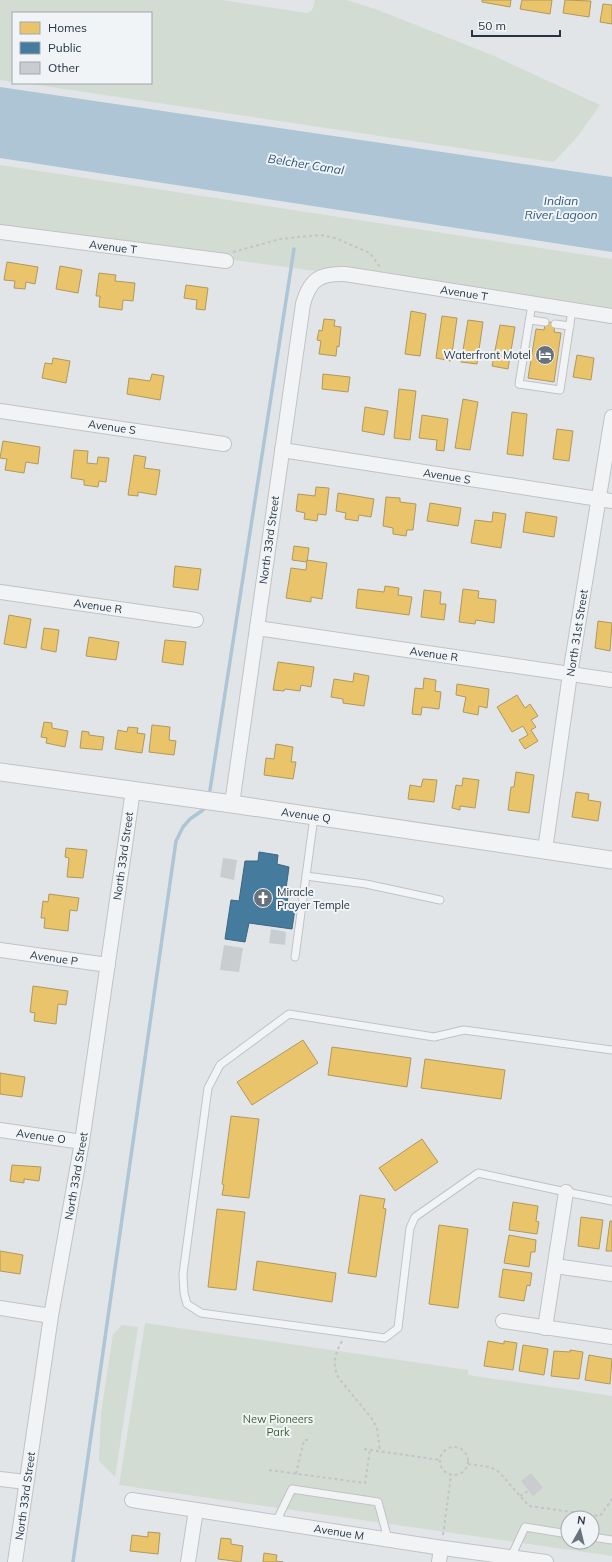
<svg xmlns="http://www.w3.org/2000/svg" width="612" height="1562" font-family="Mulish,sans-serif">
<rect width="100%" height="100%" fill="#e2e5e8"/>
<g fill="#d3dcd2" fill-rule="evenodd">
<path d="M0,0h222l85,13c7,-2 6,-7 8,-13h32l31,10 114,45 108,50 -22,31 -24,26 -530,-79h127v-70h-138v69l-13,-2z"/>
<path d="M0,165l612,94v50l-266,-41 -16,-1 -15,4 -82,-11v-5l-233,-29z"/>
<path d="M145,1323l323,47v5l144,21v160l-493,-71zM568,1518h24v24h-24z"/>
<path d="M122,1325l16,2 -23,150 -16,-16 2,-48 12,-79z"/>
</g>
<path fill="#aec5d6" d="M0,87l612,90v75l-612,-94z"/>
<g fill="#e9c46a" stroke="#af995e">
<path d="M482,0h29l-1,7 -28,-5z"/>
<path d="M522,0h30l-2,14 -30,-5z"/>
<path d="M565,0l26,1 -2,16 -26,-4z"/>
<path d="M603,4l9,1v19l-12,-2z"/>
<path d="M7,262l31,5 -3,17 -9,-2 -1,7 -11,-1 1,-7 -11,-1z"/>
<path d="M60,266l22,4 -4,23 -22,-4z"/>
<path d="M99,273l17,2 -1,6 20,2 -2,18 -10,-1 -1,10 -23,-3 1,-11h-4z"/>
<path d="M186,285l22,3 -3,22 -9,-1 1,-9 -13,-2z"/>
<path d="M411,311l15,3 -6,42 -15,-2z"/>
<path d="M442,316l15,2 -6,43 -15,-3z"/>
<path d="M324,319l11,1 -1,6 7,1 -2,20 -2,-1 -1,10 -17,-2 2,-13 -4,-1 2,-10 3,1z"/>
<path d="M468,320l15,2 -6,42 -16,-2z"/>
<path d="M546,320h2v2l7,1 -1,9 7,1 -7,49 -26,-4 8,-49 8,1z"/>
<path d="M500,325l15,2 -7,42 -16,-3z"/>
<path d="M577,355l17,3 -3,22 -18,-3z"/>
<path d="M53,358l17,3 -4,22 -24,-5 3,-15 7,1z"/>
<path d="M152,374l12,2 -4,24 -33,-6 2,-16 21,3z"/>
<path d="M323,374l27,3 -2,15 -26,-3z"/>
<path d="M399,389l17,2 -6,49 -16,-2z"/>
<path d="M463,399l15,3 -8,48 -15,-2z"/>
<path d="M365,407l23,4 -4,24 -22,-4z"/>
<path d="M512,412l15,2 -4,42 -16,-2z"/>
<path d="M422,415l26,4 -4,32 -8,-1 1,-10 -18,-2z"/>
<path d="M557,429l16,2 -4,30 -16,-2z"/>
<path d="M3,441l37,6 -2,17 -12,-2 -2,11 -19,-3 2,-11 -7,-1z"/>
<path d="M74,450l14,1 -1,12 10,1 1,-7 11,1 -3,24 -7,-1 -1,6 -14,-2v-5l-13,-2z"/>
<path d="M134,455l12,2 -2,11 16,2 -4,25 -18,-3v4l-10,-1z"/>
<path d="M316,487l13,1 -3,27 -8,-1 -1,7 -13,-2 1,-6 -9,-2 2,-17 17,2z"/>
<path d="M338,493l36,6 -3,18 -12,-2 -1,6 -13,-2 1,-6 -10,-2z"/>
<path d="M386,497l14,1v4l16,2 -3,26h-6l-1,6 -13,-2v-6l-10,-2z"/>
<path d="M430,503l31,5 -3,18 -31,-5z"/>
<path d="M493,512l13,2 -5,34 -30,-5 4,-23 17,2z"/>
<path d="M526,512l31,5 -3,20 -31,-5z"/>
<path d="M294,546l15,2 -2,14 -15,-2z"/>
<path d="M307,560l20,3 -5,36 -11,-2v5l-25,-4 5,-30 15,2z"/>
<path d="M175,566l26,3 -3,21 -25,-3z"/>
<path d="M385,586l14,2 -1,7 14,2 -3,18 -53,-7 2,-19 26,3z"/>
<path d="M463,589l16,2 -1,7 18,2 -2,23 -18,-3 -1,4 -16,-2z"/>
<path d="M424,590l17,2 -1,12h6l-2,16 -23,-3z"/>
<path d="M9,615l22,4 -5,29 -22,-4z"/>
<path d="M598,621l14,2 -2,28 -15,-3z"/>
<path d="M44,628l15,2 -3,22 -15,-3z"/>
<path d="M89,637l30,5 -3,18 -30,-4z"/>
<path d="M165,640l21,2 -3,23 -21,-3z"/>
<path d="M278,662l36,5 -3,20 -10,-2 -1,6 -15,-2 -1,2 -11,-1z"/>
<path d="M354,673l15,3 -5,30 -21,-3v-4l-12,-2 3,-18 19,3z"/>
<path d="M424,678l12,2 -1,11 6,1 -2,17 -17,-2 -1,8 -9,-1 3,-26 8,1z"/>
<path d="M457,684l32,5 -2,19 -8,-2 -1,9 -15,-3 3,-15 -10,-2z"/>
<path d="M517,695l8,13 5,-4 8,12 -7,4 5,7 -5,3 7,11 -13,8 -6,-9 9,-5 -5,-9 -11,6 -15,-25z"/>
<path d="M44,722l8,1v5l16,3 -3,16 -19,-4 1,-5 -6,-1z"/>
<path d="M152,725l18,2 -1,13 7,1 -2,14 -25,-3z"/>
<path d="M128,727l10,1 -1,5 8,1 -3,19 -27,-4 3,-19 9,2z"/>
<path d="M82,731l7,1v3l15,2 -2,13 -22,-2z"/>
<path d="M276,744l17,3 -2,15h5l-3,17 -29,-4 2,-17 8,1z"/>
<path d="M516,772l18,3 -5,38 -21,-3 3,-23h3z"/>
<path d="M463,778l16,2 -4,28 -15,-2v4l-8,-2 4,-23 6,1z"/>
<path d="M423,779l14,1 -3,22 -26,-3 2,-14 11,2z"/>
<path d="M576,792l13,2 -1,6 13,2 -3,19 -26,-4z"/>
<path d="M66,848l21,2 -4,28 -16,-1 2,-19 -4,-1z"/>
<path d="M49,894l30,4 -2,13 -7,-1 -2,21 -24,-3 1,-10h-4l2,-17 5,1z"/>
<path d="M33,986l35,5 -2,14 -8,-1 -2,20 -22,-3 1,-8 -5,-1z"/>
<path d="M303,1040l15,23 -66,42 -15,-23z"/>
<path d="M332,1047l79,11 -4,29 -79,-12z"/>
<path d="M425,1059l80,11 -4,29 -80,-11z"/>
<path d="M0,1073l25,4 -3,20 -22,-3z"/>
<path d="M231,1116l28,3 -10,79 -27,-3 2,-10 -2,-1z"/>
<path d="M422,1139l16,23 -43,29 -16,-23z"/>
<path d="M12,1165l29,2 -2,14 -15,-2v4l-14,-2z"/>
<path d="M360,1195l25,4 -2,9 3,1 -10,68 -28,-4z"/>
<path d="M513,1202l25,4 -2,15 3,1 -2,12 -28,-4z"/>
<path d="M217,1209l28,3 -9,78 -28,-3z"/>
<path d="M581,1217l22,3 -4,29 -21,-3z"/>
<path d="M610,1221h2v30h-6z"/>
<path d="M439,1225l29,4 -10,79 -29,-4z"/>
<path d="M509,1235l27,5 -1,12h-4l-2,15 -25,-4z"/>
<path d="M0,1251l23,4 -3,19 -20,-3z"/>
<path d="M257,1261l79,12 -4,29 -79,-12z"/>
<path d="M503,1269l29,4 -2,13 -3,-1 -3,16 -25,-4z"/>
<path d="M488,1341l16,3v-3l13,2 -4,27 -29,-4z"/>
<path d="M523,1345l25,4 -4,26 -25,-4z"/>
<path d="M570,1350l13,2 -4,27 -28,-3 3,-25 16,1z"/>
<path d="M589,1355l23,4 -2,25 -25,-4z"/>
<path d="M148,1532l12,1 -2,21 -28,-3 2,-16 16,2z"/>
<path d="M221,1538l10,1v5l12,2 -2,16 -23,-3z"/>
<path d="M264,1553l13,2 -1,6 7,1h-20z"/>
</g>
<path fill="#457b9d" stroke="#3c6682" d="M259,852l19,3 -1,9 12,3 -4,29 3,1 -2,11 9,1 -3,20 -43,-6 -4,19 -20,-3 6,-39 8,1 6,-40h13z"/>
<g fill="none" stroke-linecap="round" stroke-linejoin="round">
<g stroke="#aec5d6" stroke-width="3.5">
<path d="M210,790l84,-541"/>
<path d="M73,1562l103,-721 7,-14 7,-8 13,-9"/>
</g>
</g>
<g fill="#cacdd0">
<path d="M223,858l14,2 -3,20 -14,-3z"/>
<path d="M271,929l15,3 -1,13 -16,-2z"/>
<path d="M224,945l19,3 -4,24 -19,-2z"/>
<path d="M531,1473l12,15 -10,8 -12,-15z"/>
</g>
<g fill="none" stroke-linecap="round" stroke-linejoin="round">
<g stroke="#c0c3c6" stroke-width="9">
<g id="service">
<path d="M532,304l-13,80 41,6 12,-80"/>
<path d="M530,320l15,2"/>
<path d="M555,324l15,2"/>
<path d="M306,876l60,8 74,16"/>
<path d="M295,957l19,-140"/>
<path d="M612,1050l-148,-20 -30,7 -145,-23 -69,51 -12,23 -25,186 1,19 3,11 14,9 184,25 13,-10 12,-100 5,-11 63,-44 88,19 46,9"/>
<path d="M276,1522l16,-33 86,13 10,37"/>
<path d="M592,1537l20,3"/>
<path d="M511,1557l14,-30 43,7"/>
</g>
</g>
<g stroke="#c0c3c6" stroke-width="16">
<g id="minor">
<path d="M0,232l226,29"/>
<path d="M0,411l224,33"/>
<path d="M282,450l330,51"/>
<path d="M0,592l196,28"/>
<path d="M257,628l355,52"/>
<path d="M232,804l71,-500c7,-25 17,-31 42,-30l267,42"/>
<path d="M545,850l25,-176 42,-257"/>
<path d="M0,950l108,15"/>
<path d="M0,1130l82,12"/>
<path d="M555,1266l57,8"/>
<path d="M0,1308l51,8"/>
<path d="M503,1321l109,16"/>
<path d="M545,1328l21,-136"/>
<path d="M0,1479l26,3"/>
<path d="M132,1500l304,47 110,15"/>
<path d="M15,1562l36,-246 31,-174 51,-352"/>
<path d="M188,1562l8,-52"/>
<path d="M439,1562l2,-14"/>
</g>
</g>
<g stroke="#c0c3c6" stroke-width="19">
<path id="tertiary" d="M0,772l232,32 380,56"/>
</g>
<g stroke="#c1c4c8" stroke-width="2" stroke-dasharray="3 3" stroke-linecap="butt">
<path d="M233,252l47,-13 41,-4 14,3 35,15 10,14"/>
<path d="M342,1341c-7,13 -10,22 -4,36l34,42 5,9 3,23"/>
<circle cx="454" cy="1461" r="14"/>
<path d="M364,1449l76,11"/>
<path d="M468,1464l22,3 9,5 30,34 71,10 12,-17"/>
<path d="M269,1470l96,13 5,-33"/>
<path d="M296,1474l8,-34h4"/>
<path d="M520,1496l8,-5"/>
<path d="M443,1535l8,-60"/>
</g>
<use href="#service" stroke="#f2f3f4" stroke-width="7"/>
<use href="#minor" stroke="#f2f3f4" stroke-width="14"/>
<use href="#tertiary" stroke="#f2f3f4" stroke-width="17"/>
</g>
<defs>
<g id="hotel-disc" transform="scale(1)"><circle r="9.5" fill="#68727d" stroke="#f0f4f7"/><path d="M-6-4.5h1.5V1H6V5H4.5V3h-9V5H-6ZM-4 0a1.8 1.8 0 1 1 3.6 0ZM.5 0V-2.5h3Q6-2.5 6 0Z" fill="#fff"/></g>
<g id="church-disc" transform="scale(1)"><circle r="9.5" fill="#68727d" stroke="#f0f4f7"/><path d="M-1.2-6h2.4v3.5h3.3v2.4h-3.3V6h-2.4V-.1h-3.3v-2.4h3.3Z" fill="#fff"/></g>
</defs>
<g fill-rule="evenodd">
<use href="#hotel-disc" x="545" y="355"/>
<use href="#church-disc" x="263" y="898"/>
</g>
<g text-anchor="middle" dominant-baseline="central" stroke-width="4" stroke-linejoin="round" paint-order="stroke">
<g font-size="11" fill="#273443" stroke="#f0f4f7">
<text transform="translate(113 247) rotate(7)">Avenue T</text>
<text transform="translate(464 293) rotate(9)">Avenue T</text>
<text transform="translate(112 427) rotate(8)">Avenue S</text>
<text transform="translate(447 476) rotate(9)">Avenue S</text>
<text transform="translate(269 540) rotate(-82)">North 33rd Street</text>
<text transform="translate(98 606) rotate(8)">Avenue R</text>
<text transform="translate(577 633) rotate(-81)">North 31st Street</text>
<text transform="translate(434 654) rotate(8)">Avenue R</text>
<text transform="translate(306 815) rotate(8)">Avenue Q</text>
<text transform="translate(123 856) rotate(-82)">North 33rd Street</text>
<text transform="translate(54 958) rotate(8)">Avenue P</text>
<text transform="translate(41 1136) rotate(8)">Avenue O</text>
<text transform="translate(76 1176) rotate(-80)">North 33rd Street</text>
<text transform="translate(25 1496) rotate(-82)">North 33rd Street</text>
<text transform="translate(339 1532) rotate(9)">Avenue M</text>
</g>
<g font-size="11" fill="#273443" stroke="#f0f4f7" text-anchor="end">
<text x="531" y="355">Waterfront Motel</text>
<text x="277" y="892" text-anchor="start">Miracle<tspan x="277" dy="13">Prayer Temple</tspan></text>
</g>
<g font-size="11" fill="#406033" stroke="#f0f4f7">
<text x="278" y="1419">New Pioneers<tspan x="278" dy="13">Park</tspan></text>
</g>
<g font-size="12" font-style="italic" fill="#2d587b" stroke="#f0f4f7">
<text transform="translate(306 164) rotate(9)">Belcher Canal</text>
<text x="561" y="200">Indian<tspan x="561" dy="14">River Lagoon</tspan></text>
</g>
</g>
<rect x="12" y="12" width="140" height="72" fill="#f0f4f7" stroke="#a0a7af"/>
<rect x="20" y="22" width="20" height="12" fill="#e9c46a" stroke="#a0a7af"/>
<text x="48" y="32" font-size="12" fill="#273443">Homes</text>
<rect x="20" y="42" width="20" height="12" fill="#457b9d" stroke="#a0a7af"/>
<text x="48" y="52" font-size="12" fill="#273443">Public</text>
<rect x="20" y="62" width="20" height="12" fill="#cacdd0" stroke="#a0a7af"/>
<text x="48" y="72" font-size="12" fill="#273443">Other</text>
<g transform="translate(580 1530) rotate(8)"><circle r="19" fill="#f0f4f7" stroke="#a0a7af"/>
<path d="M0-3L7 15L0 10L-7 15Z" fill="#68727d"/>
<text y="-6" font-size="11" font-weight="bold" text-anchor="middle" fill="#273443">N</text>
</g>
<path d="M472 30v6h88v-6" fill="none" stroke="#273443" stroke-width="2"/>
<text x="478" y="30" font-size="12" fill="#273443" stroke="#f0f4f7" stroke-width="3" paint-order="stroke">50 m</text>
</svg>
